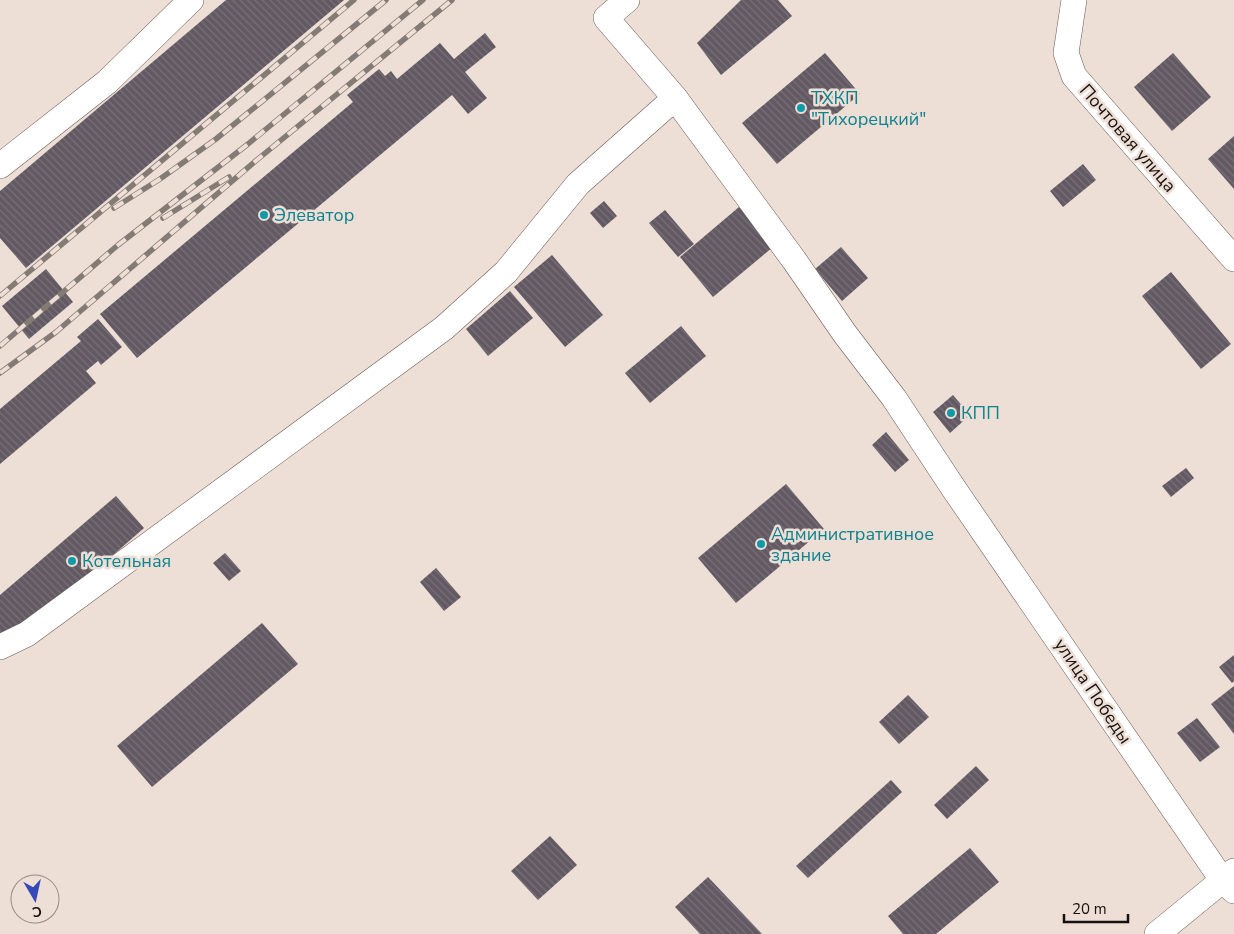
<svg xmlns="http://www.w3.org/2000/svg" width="1234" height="934" font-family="'Nunito Sans',sans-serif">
<defs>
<pattern id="building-back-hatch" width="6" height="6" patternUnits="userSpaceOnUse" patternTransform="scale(1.25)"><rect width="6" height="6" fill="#625963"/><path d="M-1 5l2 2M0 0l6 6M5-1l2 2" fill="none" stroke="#787178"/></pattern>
</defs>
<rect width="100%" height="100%" fill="#edded6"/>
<g fill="url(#building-back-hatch)">
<path d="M226,0h118l-318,268 -26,-30v-47z"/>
<path d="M741,0h37l14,16 -71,59 -24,-32z"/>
<path d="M485,33l11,14 -31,25 22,26 -19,16 -16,-19 -315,263 -37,-44 253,-212 -6,-7 32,-26 6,7 6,-5 6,8 43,-36 14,16z"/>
<path d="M825,53l35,41 -83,70 -35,-41z"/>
<path d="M1173,53l38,44 -39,34 -38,-44z"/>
<path d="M1234,136v53l-26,-30z"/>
<path d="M1083,164l13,16 -33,27 -13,-16z"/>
<path d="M604,201l13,15 -14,12 -13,-15z"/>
<path d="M739,207l34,40 -60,50 -33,-40z"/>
<path d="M665,210l29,34 -16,13 -29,-34z"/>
<path d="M841,247l27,31 -26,23 -27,-32z"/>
<path d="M552,255l51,60 -38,32 -51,-60z"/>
<path d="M46,269l27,33 -44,37 -27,-33z"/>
<path d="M1171,272l60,72 -30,25 -59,-73z"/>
<path d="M510,291l23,27 -45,38 -22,-27z"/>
<path d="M98,319l24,28 -21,18 -3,-4 -12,10 10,12 -96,81v-55l81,-68 -4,-4z"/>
<path d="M681,326l25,30 -56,47 -25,-30z"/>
<path d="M953,395l17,20 -20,18 -17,-21z"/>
<path d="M886,432l23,28 -14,12 -23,-27z"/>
<path d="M1186,468l8,10 -23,19 -9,-11z"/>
<path d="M786,484l38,45 -88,74 -38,-45z"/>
<path d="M116,496l28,32 -135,118 -9,-13v-38z"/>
<path d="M225,553l16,18 -12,10 -16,-18z"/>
<path d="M436,568l25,29 -17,14 -24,-29z"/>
<path d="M262,623l36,41 -146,123 -35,-41z"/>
<path d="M1234,655v26l-2,2 -13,-16z"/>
<path d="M1234,686v48l-23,-30z"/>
<path d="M908,695l21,22 -30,27 -20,-22z"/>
<path d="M1197,718l23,29 -20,15 -23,-29z"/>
<path d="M976,766l13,14 -42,39 -13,-14z"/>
<path d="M891,780l11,12 -94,86 -12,-12z"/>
<path d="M550,836l27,29 -39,35 -27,-29z"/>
<path d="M970,848l29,34 -63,52h-33l-15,-18z"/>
<path d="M708,877l54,57h-62l-25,-27z"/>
</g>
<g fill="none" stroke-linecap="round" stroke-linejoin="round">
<g stroke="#695c55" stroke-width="26">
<g id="minor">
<path d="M627,0l-21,18 69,80 119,162 51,74 49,64 60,91 269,392 11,10"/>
<path d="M1074,0l-8,53 8,23 160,183"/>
<path d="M0,166l107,-84 84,-82"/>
<path d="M0,647l27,-13 417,-306 62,-56 72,-88 97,-86"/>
<path d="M1157,934l77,-63"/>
</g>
</g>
<use href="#minor" stroke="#fff" stroke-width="25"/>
<g stroke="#857b75" stroke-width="5.5">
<g id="rail">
<path d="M114,208l46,-29 56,-40 170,-139"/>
<path d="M163,218l66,-41"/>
<path d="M0,296l354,-296"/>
<path d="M0,346l118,-101 130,-101 175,-144"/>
<path d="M0,373l56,-41 202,-173 194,-159"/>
</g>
</g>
<use href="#rail" stroke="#edded6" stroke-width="4" stroke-dasharray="11" stroke-linecap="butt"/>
</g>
<g fill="#0f9aa8" stroke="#edded6" stroke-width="2">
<circle cx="801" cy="108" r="5"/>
<circle cx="264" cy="215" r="5"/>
<circle cx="951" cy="413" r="5"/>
<circle cx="761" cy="544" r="5"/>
<circle cx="72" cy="561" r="5"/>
</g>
<g text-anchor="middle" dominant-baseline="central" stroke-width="5" stroke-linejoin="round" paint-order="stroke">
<g font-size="18" fill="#0d838f" stroke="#edded6" text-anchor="start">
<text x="811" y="98">ТХКП<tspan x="811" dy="21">"Тихорецкий"</tspan></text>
<text x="274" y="215">Элеватор</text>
<text x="961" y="413">КПП</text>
<text x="771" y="534">Административное<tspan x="771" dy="21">здание</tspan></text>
<text x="82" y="561">Котельная</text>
</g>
<g font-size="18" fill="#17120f" stroke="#edded6">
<text transform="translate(1128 138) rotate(49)">Почтовая улица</text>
<text transform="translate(1093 691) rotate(56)">улица Победы</text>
</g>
</g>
<g transform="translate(35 899) rotate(171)"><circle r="24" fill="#edded6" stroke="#978c86"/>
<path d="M0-4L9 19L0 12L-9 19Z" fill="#3548ba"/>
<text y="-8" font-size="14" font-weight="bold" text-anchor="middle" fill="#17120f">С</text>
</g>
<path d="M1064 914v8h64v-8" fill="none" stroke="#17120f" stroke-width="2.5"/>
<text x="1072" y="914" font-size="15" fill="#17120f" stroke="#edded6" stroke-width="4" paint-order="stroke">20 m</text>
</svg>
